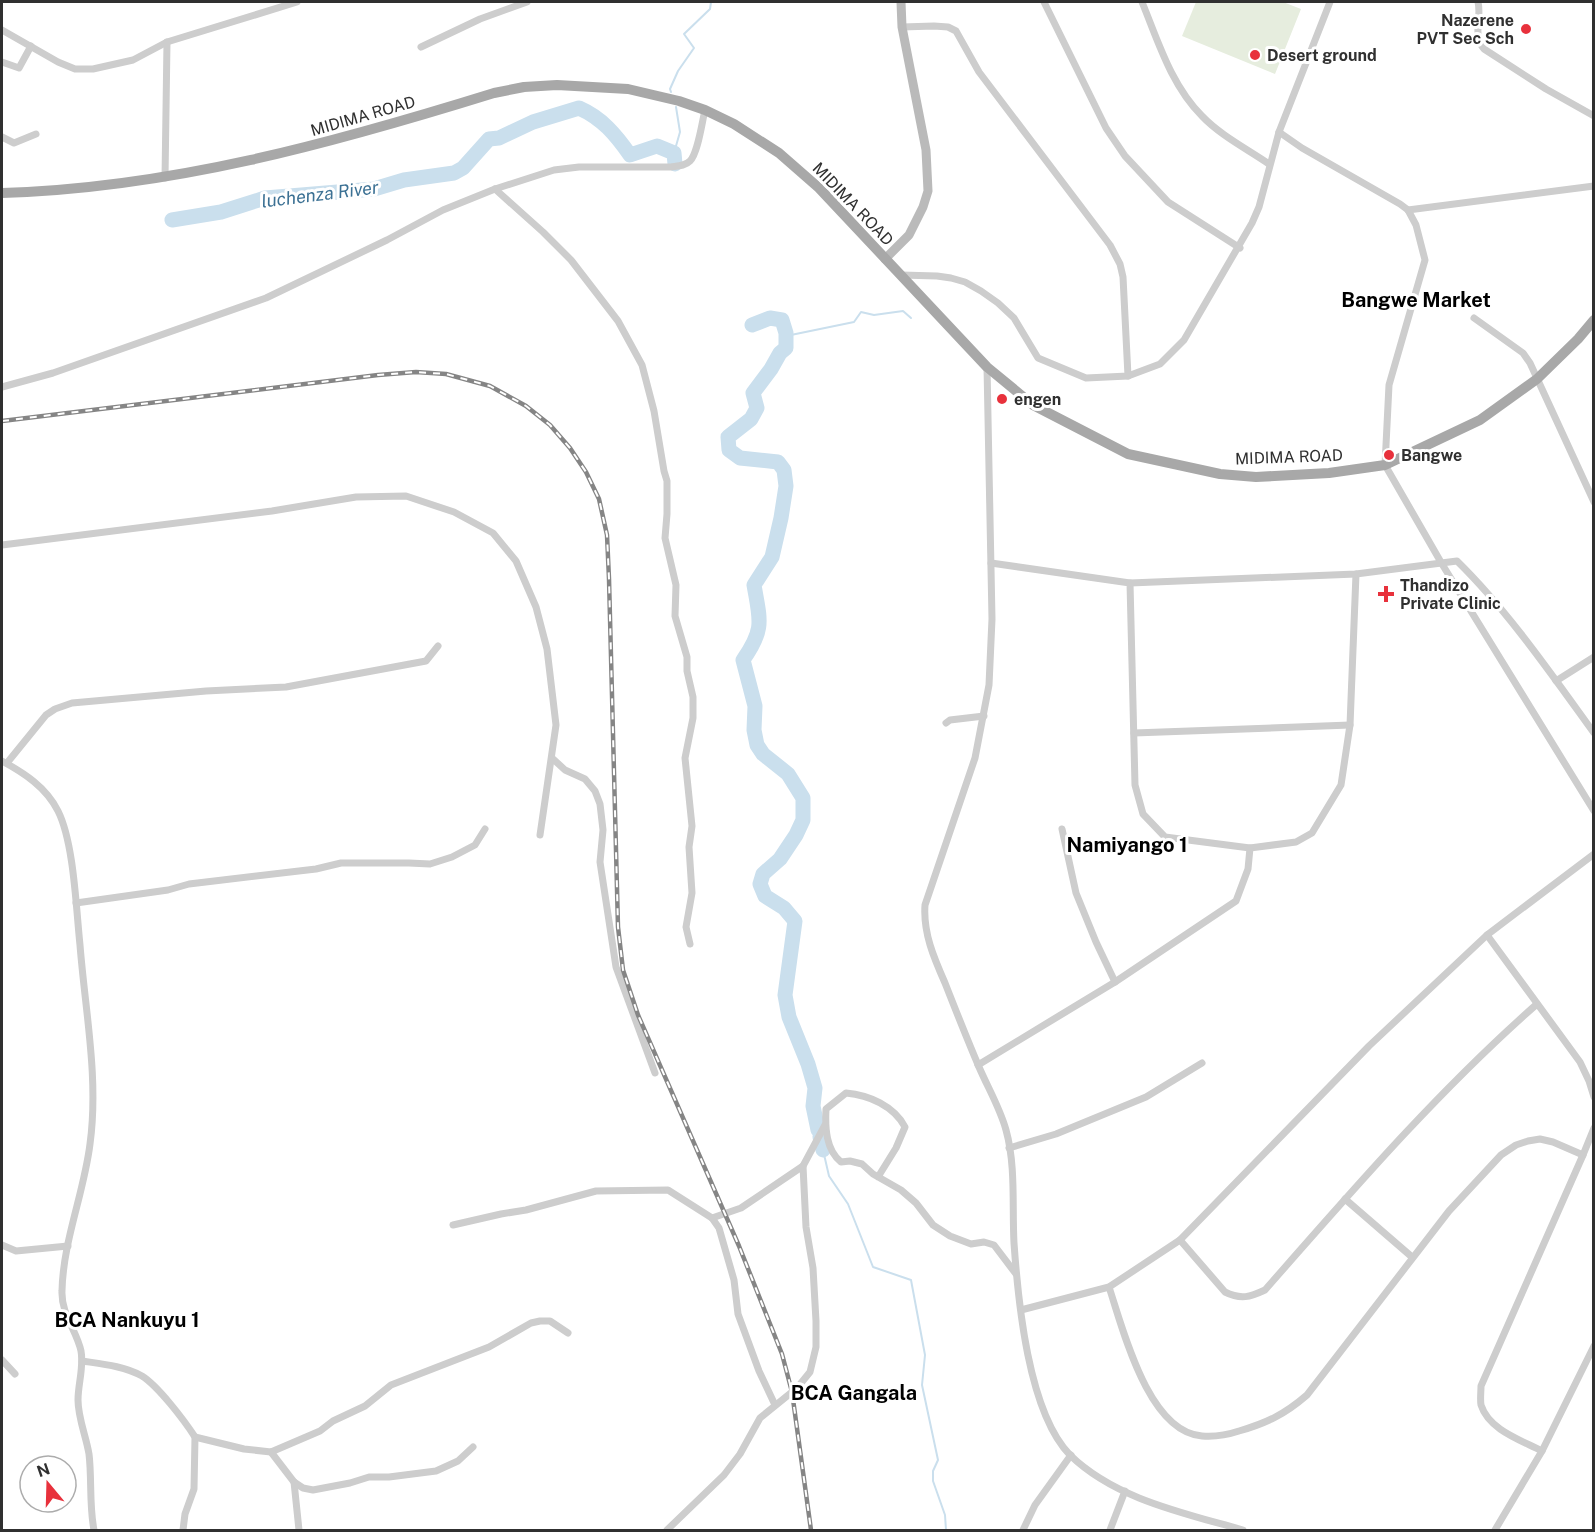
<svg xmlns="http://www.w3.org/2000/svg" width="1595" height="1532" font-family="'Public Sans',sans-serif">
<rect width="100%" height="100%" fill="#fff"/>
<path fill="#e6edde" d="M1196,2h87l18,7 -26,65 -93,-38z"/>
<g fill="none" stroke-linecap="round" stroke-linejoin="round">
<g stroke="#cadfed" stroke-width="2">
<path d="M671,92l-1,-3 8,-18 16,-23 -10,-14 26,-25 1,-7"/>
<path d="M674,153l6,-21 -4,-25"/>
<path d="M786,336l68,-14 7,-10 13,3 29,-4 8,7"/>
<path d="M823,1150l6,26 19,28 25,63 38,13 14,75 -3,30 16,75 -5,11v10l12,34 1,15"/>
</g>
<g stroke="#cadfed" stroke-width="15">
<path d="M172,220l49,-8 44,-14 109,-9 30,-9 50,-7 9,-5 26,-29 10,-1 34,-16 46,-14c23,10 37,27 51,47l27,-9 17,7 1,11"/>
<path d="M752,325l18,-7 12,2 4,13v15l-6,5 -9,16 -18,24 4,15 -6,11 -23,18 1,13 11,8 38,4 6,8 2,16 -5,32 -9,39 -18,28c6,35 11,44 -11,75l12,46 -1,24 3,15 6,9 25,20 15,24v22l-7,15 -16,24 -17,15 -3,10 5,12 19,12 11,13 -10,74 4,22 19,47 7,24 -2,18 5,24"/>
<path d="M820,1137l3,13"/>
</g>
<g stroke="#cdcdcd" stroke-width="7">
<path d="M1044,2l62,126 19,28 43,46 72,46"/>
<path d="M1142,2c16,39 29,83 60,114 18,19 45,33 67,48"/>
<path d="M1478,2c4,16 -6,33 6,47l62,40 48,27"/>
<path d="M902,27l32,-1 14,1 8,4 23,41 131,173 10,19 3,13 5,99"/>
<path d="M2,30l56,32 17,7h18l40,-9 34,-18 130,-40"/>
<path d="M421,47l59,-28 47,-17"/>
<path d="M2,62l17,6 12,-22"/>
<path d="M1279,132l23,16 98,56 8,6 8,15 9,35 -36,125 -4,80 57,99 152,247"/>
<path d="M2,137l12,6 22,-9"/>
<path d="M165,178l2,-136"/>
<path d="M495,189l48,43 28,28 47,61 24,44 12,46 10,60 3,10v33l-2,24 11,47 -1,31 12,41v14l6,26v21l-8,40 7,68 -3,21 3,46 -6,34 4,17"/>
<path d="M1408,210l186,-24"/>
<path d="M901,275l36,1 14,2 14,4 16,9 17,12 16,15 24,40 48,20 42,-2 32,-12 24,-24 68,-117 7,-16 20,-75 51,-130"/>
<path d="M1474,318l49,35 7,10 64,139"/>
<path d="M987,367l5,252 -3,66 -14,73 -50,147c-2,28 9,53 20,78 11,28 22,56 34,84 9,21 21,41 27,63 10,36 6,76 8,113 4,57 14,169 56,212 45,44 114,58 173,75"/>
<path d="M2,387l51,-14 213,-75 121,-58 56,-30 52,-21 59,-19 25,-3h92c7,-1 14,-1 19,-6 8,-8 12,-39 15,-51"/>
<path d="M2,545l270,-34 84,-14 50,-1 48,16 39,21 23,28 20,46 11,42 9,76 -16,110"/>
<path d="M991,563l139,20 5,202 8,29 22,23 85,11 46,-6 16,-9 29,-48 9,-60 6,-151"/>
<path d="M1130,583l226,-9 101,-13c51,50 95,114 137,172"/>
<path d="M1556,681l38,-24"/>
<path d="M946,723l4,-3 34,-4"/>
<path d="M1134,733l216,-8"/>
<path d="M552,758l13,12 20,9 10,12 5,13 3,26 -3,32 16,105 39,106"/>
<path d="M2,761c22,12 44,26 56,50 16,32 18,97 22,134 5,65 19,133 10,199 -6,49 -27,97 -28,147 -1,23 15,40 19,60 3,16 -3,33 -3,49 0,18 8,36 11,54 3,25 0,51 5,76"/>
<path d="M7,763l39,-48 9,-6 17,-6 134,-12 80,-4 140,-26 12,-15"/>
<path d="M1062,829l14,64 20,49 19,40"/>
<path d="M76,903l92,-13 21,-6 127,-15 25,-6h68l21,1 22,-7 23,-12 10,-16"/>
<path d="M1487,935l93,127 9,19 5,16"/>
<path d="M978,1065l137,-83 121,-81 12,-32 2,-21"/>
<path d="M1009,1148l47,-14 90,-37 56,-34"/>
<path d="M878,1177l18,-29 9,-21c-11,-21 -36,-32 -59,-34l-20,16c-1,19 0,41 15,53l9,-1 12,3 11,10 28,16 15,13 17,22 17,11 21,8 13,-2 10,3 22,29"/>
<path d="M1345,1199l67,58"/>
<path d="M712,1218l29,-10 62,-42"/>
<path d="M453,1225l48,-11 25,-4 70,-19 72,-1 44,28 7,10 15,52 4,34 21,57 16,34"/>
<path d="M1180,1240l45,52c16,8 25,5 40,-2 87,-99 173,-199 272,-286"/>
<path d="M2,1245l14,6 52,-5"/>
<path d="M1109,1287c14,42 39,145 93,149 12,1 25,-1 37,-5 28,-8 46,-17 68,-36l142,-184 52,-56 15,-10 12,-4 12,-2 13,3 30,13 11,-27"/>
<path d="M1021,1310l88,-23 71,-47 189,-194 118,-111 107,-81"/>
<path d="M2,1360l13,14"/>
<path d="M82,1361c20,3 42,5 60,15 16,10 42,44 53,61l-1,52 -9,25 -2,16"/>
<path d="M195,1437l49,12 27,3 49,-21 13,-10 32,-15 26,-21 98,-38 42,-24 9,-2h10l18,12"/>
<path d="M1542,1451c-21,-11 -53,-21 -61,-46 -1,-6 0,-13 0,-19l102,-231"/>
<path d="M271,1452l23,30 9,6 10,2 37,-7 19,-6h20l47,-6 22,-10 15,-14"/>
<path d="M294,1482l5,48"/>
<path d="M667,1530l57,-55 16,-21 20,-36 37,-30 13,-16 6,-25v-26l-3,-53 -7,-41 -3,-61 22,-41"/>
<path d="M1023,1530l12,-25 36,-50"/>
<path d="M1110,1530l15,-39"/>
<path d="M1495,1530l47,-79 52,-105"/>
</g>
<path stroke="#bababa" stroke-width="9" d="M885,259l24,-24 14,-28 5,-16 -2,-41 -24,-123 -1,-25"/>
<path stroke="#a8a8a8" stroke-width="10" d="M2,193c169,-5 331,-50 492,-100l30,-6 33,-2 71,4 51,12 26,9 29,14 45,29 40,35 168,179 46,38 95,49 92,20 36,3 73,-4 56,-8 95,-45 57,-41 41,-40 16,-19"/>
<g stroke="#858585" stroke-width="4.5">
<path id="rail" d="M2,421l376,-46 38,-3 30,2 44,12 36,20 24,19 20,23 16,24 13,27 8,36 2,44 9,348 5,43 15,45 101,231 43,108 10,38 19,138"/>
</g>
<use href="#rail" stroke="#fff" stroke-width="2" stroke-dasharray="7" stroke-linecap="butt"/>
</g>
<g fill="#e8313c" stroke="#fff" stroke-width="2">
<circle cx="1526" cy="29" r="6"/>
<circle cx="1255" cy="55" r="6"/>
<circle cx="1002" cy="399" r="6"/>
<circle cx="1389" cy="455" r="6"/>
<path d="M1383 585h6v6h6v6h-6v6h-6v-6h-6v-6h6z"/>
</g>
<g text-anchor="middle" dominant-baseline="central" stroke-width="6" stroke-linejoin="round" paint-order="stroke">
<g font-size="16" font-weight="bold" fill="#303030" stroke="#fff" text-anchor="start">
<text x="1514" y="20" text-anchor="end">Nazerene<tspan x="1514" dy="18">PVT Sec Sch</tspan></text>
<text x="1267" y="55">Desert ground</text>
<text x="1014" y="399">engen</text>
<text x="1401" y="455">Bangwe</text>
<text x="1400" y="585">Thandizo<tspan x="1400" dy="18">Private Clinic</tspan></text>
</g>
<g font-size="16" fill="#303030" stroke="#fff">
<text transform="translate(363 116) rotate(-16)">MIDIMA ROAD</text>
<text transform="translate(853 204) rotate(46)">MIDIMA ROAD</text>
<text transform="translate(1289 457) rotate(-2)">MIDIMA ROAD</text>
</g>
<g font-size="18" font-style="italic" fill="#3c7194" stroke="#fff">
<text transform="translate(320 194) rotate(-7)">luchenza River</text>
</g>
<g font-size="20" font-weight="bold" fill="#000" stroke="#fff">
<text x="1416" y="300">Bangwe Market</text>
<text x="1127" y="845">Namiyango 1</text>
<text x="127" y="1320">BCA Nankuyu 1</text>
<text x="854" y="1393">BCA Gangala</text>
</g>
</g>
<rect width="1595" height="1532" fill="none" stroke="#303030" stroke-width="6"/>
<g transform="translate(48 1484) rotate(341)"><circle r="28" fill="#ffffff" stroke="#acacac" stroke-width="1.5"/>
<path d="M0-4.5L10 22L0 15L-10 22Z" fill="#e8313c"/>
<text y="-9" font-size="16" font-weight="bold" text-anchor="middle" fill="#303030">N</text>
</g>
</svg>
